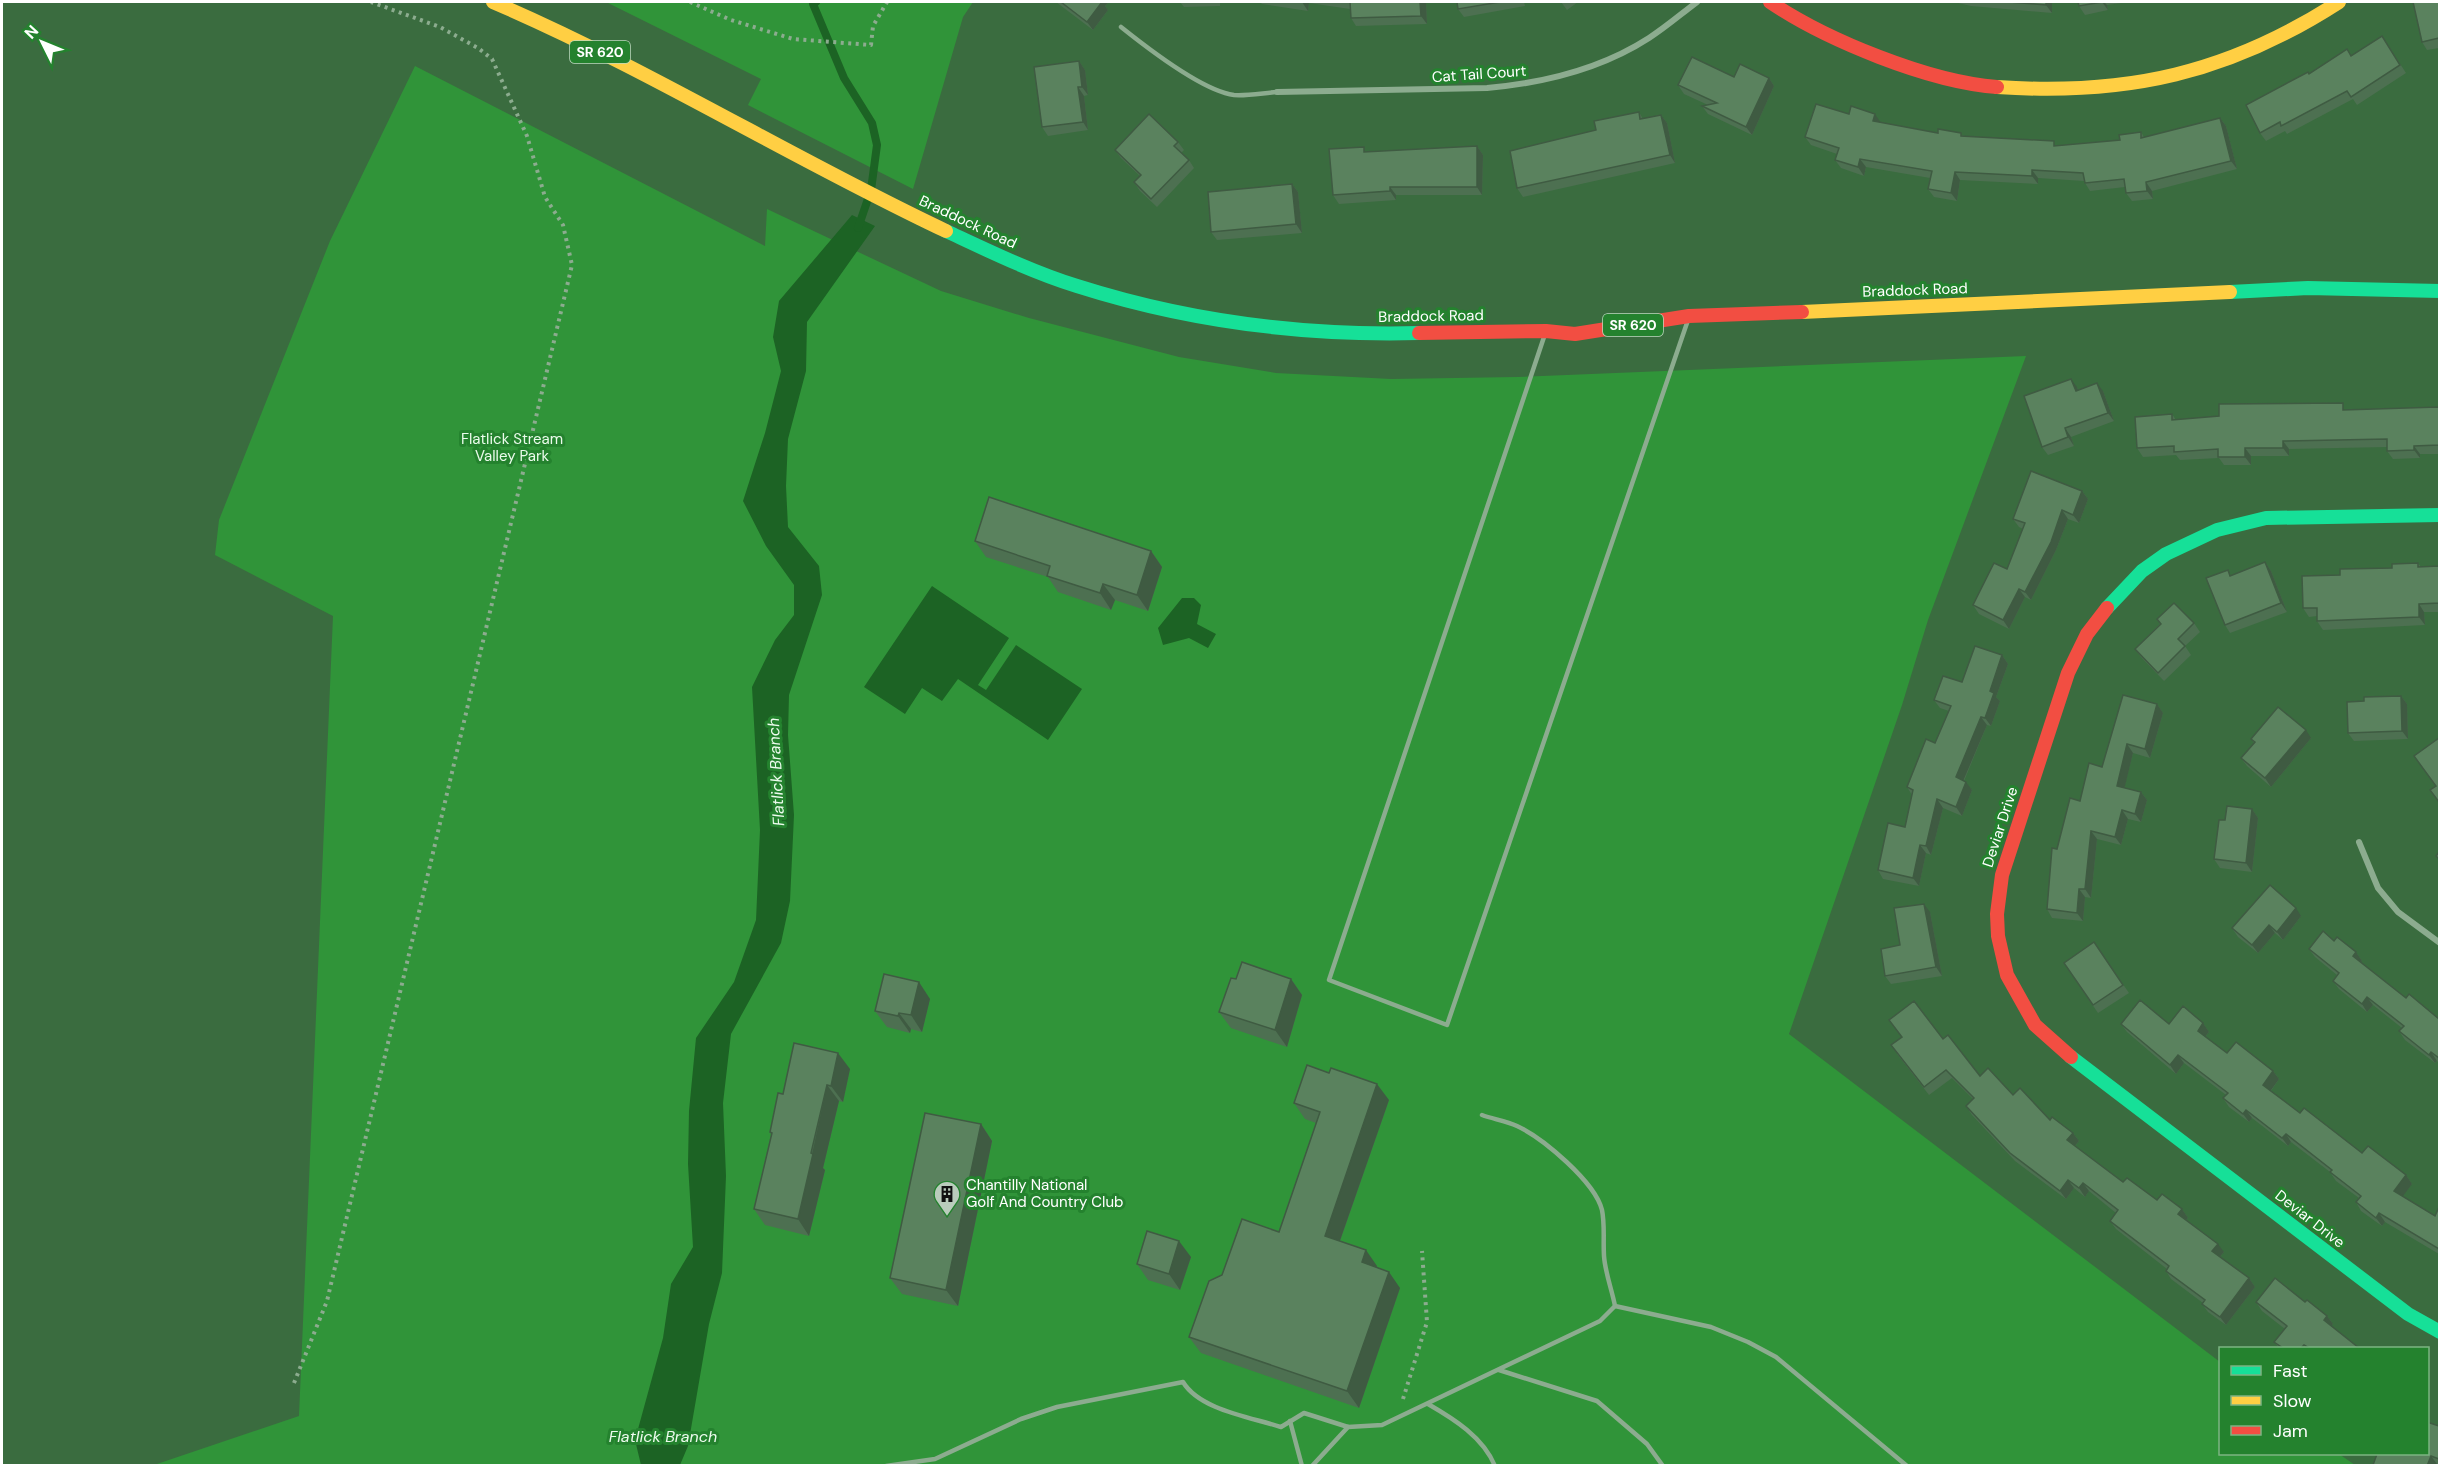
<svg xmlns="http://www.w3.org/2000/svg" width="2441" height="1467" font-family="'DM Sans',sans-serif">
<rect width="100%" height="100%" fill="#3a6c3f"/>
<g fill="#309439">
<path d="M606,2h367l-10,15 -50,172 -165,-84 13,-26z"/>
<path d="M415,66l350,180 2,-37 174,82 88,27 150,39 97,16 115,6 126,-2 509,-21 -98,264 -26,85 -113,329 431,328v92h119l16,11 -2204,1 148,-50 34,-800 -118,-61 4,-35 111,-279z"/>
</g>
<g fill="#1c6324">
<path d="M852,215l23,11 -68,96 -1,49 -18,68 -2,47 2,41 31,39 3,29 -33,100 -1,40 6,80 -4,86 -9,42 -50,91 -8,69 3,73 -4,97 -13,51 -21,122 -8,19h-39l-6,-25 28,-102 8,-54 22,-37 -5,-83 1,-53 7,-73 38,-56 22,-62 4,-90 -8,-143 23,-47 19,-25v-30l-28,-39 -23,-45 22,-68 16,-62 -8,-34 6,-36z"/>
<path d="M932,586l77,52 -31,47 8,5 30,-45 66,44 -34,51 -90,-61 -16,22 -20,-13 -17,26 -41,-27z"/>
<path d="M1182,598h12l7,7 -4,19 19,10 -8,14 -19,-10 -26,7 -5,-17z"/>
</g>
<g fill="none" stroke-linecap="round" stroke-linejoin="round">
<path stroke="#1c6324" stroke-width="8" d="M816,2l-3,2 31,74 28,45 5,22 -6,45 -13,38"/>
<g stroke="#8cac8f" stroke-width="4" stroke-dasharray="3 4.5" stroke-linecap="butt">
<path d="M690,2l41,18 62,19 78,6 2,-19 14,-24"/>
<path d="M294,1383l33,-82 245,-1036 -9,-40 -18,-28 -18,-61 -35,-77 -14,-11 -38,-21 -69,-25"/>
<path d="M1403,1399l24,-77 -5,-71"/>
</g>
<g stroke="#8cac8f" stroke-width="4.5">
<path d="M1121,27c25,20 82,64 113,68 13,1 29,-2 43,-3"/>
<path d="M1544,337l-215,643 118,45 241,-705"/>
<path d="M1615,1306l96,21 37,15 28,15 131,109"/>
<path d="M1499,1370l98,31 50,43 16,22"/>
<path d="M1428,1404c26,15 55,33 67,62"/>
<path d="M1290,1421l12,45"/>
<path d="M886,1466l49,-7 86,-40 36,-12 126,-25c17,28 67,35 98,45l23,-14 44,14 34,-2 218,-104 15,-15c-3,-16 -10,-34 -11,-50 -1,-16 1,-31 -2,-46 -7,-28 -59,-72 -85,-84 -11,-5 -24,-7 -35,-11"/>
<path d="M1312,1466l36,-39"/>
</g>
<g stroke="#8cac8f" stroke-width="6">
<path d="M1277,92l210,-4c57,-5 114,-19 162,-50 17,-11 32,-24 48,-36"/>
<path d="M2359,842l19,46 20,24 42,31"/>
</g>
<g stroke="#16e098" stroke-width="14">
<path d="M946,231c43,20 86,41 131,55 110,35 227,50 342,47"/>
<path d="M2230,292l78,-4 132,3"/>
<path d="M2107,608l35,-37 24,-17 51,-24 49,-12 174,-3"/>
<path d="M2071,1057l337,257 32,18"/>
</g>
<g stroke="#ffcf43" stroke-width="14">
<path d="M493,2c156,67 300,157 453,229"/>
<path d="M1997,87c130,9 232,-14 342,-85"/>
<path d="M1802,312l428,-20"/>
</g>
<g stroke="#f24e42" stroke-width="14">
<path d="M1770,2c56,38 159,80 227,85"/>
<path d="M1419,333l127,-2 29,3 114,-18 113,-4"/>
<path d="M2071,1057l-36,-32 -28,-50 -9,-39 -1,-22 5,-39 66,-202 19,-39 20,-26"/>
</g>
</g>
<g fill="#4d7051">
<path d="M1056,2h53l-4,4 3,4 -15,20z"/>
<path d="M1180,2h40v4l-36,1z"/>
<path d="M1260,2h166l1,22 -71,2 -5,-8 -1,-9 -41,-6 -1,8 -46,-7z"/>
<path d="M1457,2h67l1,4 -61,11 -6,-8z"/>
<path d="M1561,2h17l-11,8z"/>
<path d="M1954,2h98v11l-81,-7z"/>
<path d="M2078,2h51l-22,3 1,5 -23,5 -6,-9z"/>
<path d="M2439,2v46l-12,2 -5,-8z"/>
<path d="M2382,36l24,37 -49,32 -4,-6 -66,35 -2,-3 -19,10 -6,-8 50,-59 42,-18z"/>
<path d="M1079,61l6,9 3,25 -4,1 4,34 -40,6 -6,-9z"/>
<path d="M1734,77l35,1 5,8 -22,49 -44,-21 -6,-8 6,-1 -24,-11 -6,-9z"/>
<path d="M1639,112l4,7 18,-4 6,8 8,40 -152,34 -6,-9 79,-58z"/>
<path d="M1849,114l32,9 57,10 119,13 63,-6 21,-8 3,5 76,-19 6,8 11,43 -85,22 1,8 -21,2 -6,-8 -1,-6 -35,4 -5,-8 -1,-2 -46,-3v6l-78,-4 -3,21 -23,-4 -6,-8 2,-11 -64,-11 -2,9 -23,-8 -6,-8 2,-6 -26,-9 -6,-8z"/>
<path d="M1178,142l6,8 -3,3 8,7 5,8 -37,39 -17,-16 -6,-9 6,-6 -19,-18 -6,-8z"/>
<path d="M1477,146l6,9 -1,40h-86v5l-57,4 -6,-9 35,-43z"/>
<path d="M1292,184l6,8 4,41 -85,7 -6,-8z"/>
<path d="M2077,387l1,3 25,1 11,30 -43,16 3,9 -26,9 -6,-8z"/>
<path d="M2439,407v47h-19v4l-27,1 -6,-8v-4l-98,2v7h-38v9h-27l-5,-7 -39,2 -4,-5 -33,2 -6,-9 35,-34 4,6 171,-10z"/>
<path d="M2082,491l6,8 -9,24 -11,-4 -12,31 -25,50 -6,-3 -16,32 -30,-15 -6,-9 34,-36 16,-40 -4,-2 -6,-8z"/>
<path d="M975,541l176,10 11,16 -14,44 -33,-11 -4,10 -53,-18 -10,-15 -62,-20z"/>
<path d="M2265,562l6,9 16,41 -57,21 -5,-8 7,-50z"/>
<path d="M2418,563l3,4 18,-1v46h-15l1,13 -102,5 -6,-9v-5l-8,1 -6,-9 37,-33 52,-7z"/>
<path d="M2157,619l37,4 6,9 -15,14 6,9 -27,26 -23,-24 -6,-8 25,-25z"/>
<path d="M2002,655l6,9 -12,33 4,4 -9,25 -4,-1 -23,56 8,9 -10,26 -19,-8 -12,47 -5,-2 -7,33 -36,-7 -5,-9 27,-43 7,-32 -5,-8 28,-44 14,-32 -9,-3 -6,-8 28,-18z"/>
<path d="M2401,696l6,8 1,35 -54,2 -6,-8 16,-32z"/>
<path d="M2157,704l6,9 -13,45 -17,-5 -9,35 17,4 6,8 -6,22 -13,-3 -7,26 -24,-6 -6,59 -6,-1 -2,24 -31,-3 -5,-9 10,-60 23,-48 22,-34z"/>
<path d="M2311,738l-40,49 -24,-21 -6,-8 13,-15 -3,-4z"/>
<path d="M2252,809l6,9 -6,54 -32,-4 -6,-9 11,-39z"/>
<path d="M1930,912l12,64 -51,8 -6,-8z"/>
<path d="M2301,916l-18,24 -8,-7 -17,20 -20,-16 -6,-9z"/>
<path d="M2334,941l22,11 6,9 -1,1 45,36 33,21v44l-2,-2 -2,2 -30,-23 -6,-9 3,-3 -29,-23 -6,7 -28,-23 -6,-8 4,-6 -22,-18 -6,-8z"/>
<path d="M2094,942l35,51 -31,20 -34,-50z"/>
<path d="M1236,979h55l11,16 -15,52 -56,-19 -12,-16z"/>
<path d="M930,999l-8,33 -11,-3 -1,4 -23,-6 -12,-16z"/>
<path d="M2203,1023l6,9 -4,5 22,16 46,18 6,8 -8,12 29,22 62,40 44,22 6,9 -10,12 33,20 4,-9v47l-54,-32 -3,4 -21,-15 -5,-9 3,-4 -23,-17 -6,-9 -39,-30 -3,4 -36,-28 -3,4 -20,-15 -6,-9 3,-3 -42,-32 -8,11 -49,-42 -6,-8z"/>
<path d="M1943,1039l37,37 33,19 37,25 23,13 6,8 -4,5 48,36 34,18 25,9 6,9 -2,2 38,32 -4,5 29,21 6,9 -29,38 -18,-13 -6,-8 1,-1 -32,-24 -5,-8 1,-2 -51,-40 -6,-8 6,-8 -27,-22 -4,6 -11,-9 -8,11 -51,-38 -43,-46 -6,-9 7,-7 -21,-21 -23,17 -32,-41z"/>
<path d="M850,1069l-7,33 -4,-1 -16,67 2,2 -16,66 -44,-11 -11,-16 17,-74 -1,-3 13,-38z"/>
<path d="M1389,1100l-49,141 37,25v1l23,21 -41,120 -158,-55 -12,-16 33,-62 57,-43 37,-109 -11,-4 -11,-16z"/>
<path d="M981,1124l11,17 -34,165 -56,-12 -12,-16z"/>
<path d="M1191,1257l-11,33 -32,-10 -11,-16z"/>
<path d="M2256,1302h49l22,14 6,8 -2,2 28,22h-80l-5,-6 11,-13 -23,-18z"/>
<path d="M2439,1426v39l-2,-1 -1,2h-63z"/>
</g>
<g fill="#3f5b42">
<path d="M1101,2h8l-4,4 3,4 -15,20 -6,-8z"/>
<path d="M1302,2h6l1,1 -1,8z"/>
<path d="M1420,2h6l1,22 -6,-8z"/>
<path d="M2046,2h6v11l-6,-8z"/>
<path d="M2102,2h2l3,3 1,5z"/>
<path d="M1079,61l6,9 3,25 -6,-8z"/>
<path d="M1769,78l5,8 -22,49 -6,-8z"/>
<path d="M1078,87l6,9 4,34 -5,-8z"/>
<path d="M1875,114l6,9 -8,-2z"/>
<path d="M1661,115l6,8 8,40 -5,-8z"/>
<path d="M2220,118l6,8 11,43 -6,-8z"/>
<path d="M1477,146l6,9 -1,40 -5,-8z"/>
<path d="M1860,159l6,8 -2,9 -6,-9z"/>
<path d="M2032,170l6,8v6l-6,-8z"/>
<path d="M1955,172l5,8 -3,21 -6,-8z"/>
<path d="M2146,182l6,9 1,8 -6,-8z"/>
<path d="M1292,184l6,8 4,41 -6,-9z"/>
<path d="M1390,187l6,8v5l-6,-9z"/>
<path d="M2071,379l6,8 4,12 -5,-8z"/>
<path d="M2097,383l6,8 11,30 -6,-8z"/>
<path d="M2065,428l6,9 3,9 -6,-9z"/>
<path d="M2283,441l6,8v7l-6,-8z"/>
<path d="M2414,446l6,8v4l-6,-8z"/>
<path d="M2245,448l6,8v9l-6,-8z"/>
<path d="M2082,491l6,8 -9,24 -6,-8z"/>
<path d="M2062,510l6,9 -12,31 -25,50 -6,-8z"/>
<path d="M1151,551l11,16 -14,44 -11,-16z"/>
<path d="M2265,562l6,9 16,41 -6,-9z"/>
<path d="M1103,584l12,16 -4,10 -11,-17z"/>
<path d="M2019,589l6,8 -16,32 -6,-9z"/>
<path d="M2419,604l5,8 1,13 -6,-8z"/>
<path d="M2002,655l6,9 -12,33 4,4 -9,25 -6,-8 5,-27z"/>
<path d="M2401,696l6,8 1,35 -6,-8z"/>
<path d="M2157,704l6,9 -13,45 -5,-9z"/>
<path d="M1981,717l6,8 -26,61 -5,-9z"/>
<path d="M2306,730l5,8 -40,49 -6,-9z"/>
<path d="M2127,744l6,9 -10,41 -6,-8z"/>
<path d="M1966,782l6,8 -10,26 -6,-9z"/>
<path d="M2141,792l6,8 -6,22 -6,-8z"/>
<path d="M1937,799l6,9 -12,47 -5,-9z"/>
<path d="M2252,809l6,9 -6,54 -6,-9z"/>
<path d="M2122,810l6,9 -7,26 -6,-8z"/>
<path d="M2091,831l6,8 -6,59 -6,-9z"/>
<path d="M1920,845l6,8 -7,33 -6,-8z"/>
<path d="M2079,889l6,8 -2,24 -6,-8z"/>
<path d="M1924,904l6,8 12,64 -6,-9z"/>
<path d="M2296,908l5,8 -18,24 -6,-8z"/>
<path d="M2269,925l6,8 -17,20 -6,-8z"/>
<path d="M2356,952l6,9 -3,4 -6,-9z"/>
<path d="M1291,979l11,16 -15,52 -12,-17z"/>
<path d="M919,982l11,17 -8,33 -11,-17z"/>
<path d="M2367,997l6,8 -6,7 -5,-8z"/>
<path d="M899,1013l12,16 -1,4 -12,-17z"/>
<path d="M2203,1023l6,9 -6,7 -5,-8z"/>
<path d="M2431,1052l6,9 -2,2 -6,-8z"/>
<path d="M838,1053l12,16 -7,33 -12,-16z"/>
<path d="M2178,1055l6,8 -8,11 -6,-9z"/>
<path d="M2273,1071l6,8 -10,14 -6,-8z"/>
<path d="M1377,1084l12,16 -53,152 -11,-16z"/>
<path d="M827,1085l12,16 -16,67 2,2 -16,66 -11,-17z"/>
<path d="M2246,1110l6,8 -3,4 -6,-8z"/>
<path d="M981,1124l11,17 -34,165 -12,-16z"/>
<path d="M2073,1133l6,8 -6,7 -6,-8z"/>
<path d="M2286,1134l5,8 -3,4 -6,-8z"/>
<path d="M2406,1175l6,9 -12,16 -6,-9z"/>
<path d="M2068,1180l6,8 -8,11 -6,-8z"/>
<path d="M2083,1183l6,8 -4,6 -6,-9z"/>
<path d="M2182,1209l6,9 -4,4 -6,-8z"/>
<path d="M2379,1213l6,9 -3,4 -6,-8z"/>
<path d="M1179,1241l12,16 -11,33 -11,-16z"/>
<path d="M2218,1244l6,8 -6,7 -6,-8z"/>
<path d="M1366,1250l11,16 -4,13 -11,-17z"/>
<path d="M1389,1272l11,16 -41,120 -12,-17z"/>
<path d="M2249,1278l6,9 -29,38 -6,-8z"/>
<path d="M2327,1316l6,8 -3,4 -6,-8z"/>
<path d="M2431,1456l6,8 -1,2h-9z"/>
</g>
<g fill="#5a825e" stroke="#3f5b42" stroke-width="1.5">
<path d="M1061,2h41l-15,20z"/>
<path d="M1347,2h73l1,14 -70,2 -1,-16z"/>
<path d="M1457,2h43l-42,7z"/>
<path d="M2009,2h37v3z"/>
<path d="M2078,2h24l-23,4z"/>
<path d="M2413,2h26v36l-17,4z"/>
<path d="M2382,36l18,29 -49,32 -4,-6 -66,35 -1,-4 -20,11 -14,-28 62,-33 1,2 38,-25 4,7z"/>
<path d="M1692,57l42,20 6,-13 29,14 -23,49 -44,-21 15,-3 -39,-18z"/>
<path d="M1079,61l3,26h-4l5,35 -41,5 -8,-60z"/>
<path d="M1816,104l33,10 2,-8 24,8 -2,7 65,12v-4l23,4v3l93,5v5l66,-6 -1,-5 22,-3v6l79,-20 11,43 -85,21 1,9 -21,2 -2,-14 -39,4 -2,-10 -51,-3v6l-77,-4 -4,21 -23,-4 4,-18 -72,-12 -2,8 -23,-7 4,-12 -34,-11z"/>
<path d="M1639,112l1,7 21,-4 9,40 -153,33 -7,-37 86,-21 -2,-9z"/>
<path d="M1149,114l29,28 -4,4 15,14 -38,39 -17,-17 7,-7 -26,-25z"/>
<path d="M1477,146v41h-87v4l-57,4 -4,-46 35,-2v5z"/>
<path d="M1292,184l4,40 -85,8 -3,-40z"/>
<path d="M2071,379l5,12 21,-8 11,30 -43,15 3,9 -26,10 -18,-51z"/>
<path d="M2343,403v7l96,-3v38l-25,1v4l-27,1v-12l-104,2v7h-38v9h-27v-8l-44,3v-6l-37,2 -2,-31 37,-3v6l47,-4v-12z"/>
<path d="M2031,471l51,20 -9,24 -11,-5 -11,32 -26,50 -6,-3 -16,31 -30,-15 21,-42 13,6 18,-46 -12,-4z"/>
<path d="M989,497l162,54 -14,44 -34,-11 -3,9 -53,-17 3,-10 -75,-25z"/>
<path d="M2265,562l16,41 -56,22 -19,-47 22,-8 2,6z"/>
<path d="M2418,563v4l21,-1v37l-20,1v13l-102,4v-13h-14l-1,-32 38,-1v-6l52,-1v-4z"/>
<path d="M2174,603l20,20 -16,16 7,7 -27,27 -23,-24 26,-25 -4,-5z"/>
<path d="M1975,646l27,9 -12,36 4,2 -9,25 -4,-1 -25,60 10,5 -10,25 -19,-8 -11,47 -6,-1 -7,33 -35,-8 10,-47 17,4 8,-37 -6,-3 19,-48 9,4 16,-37 -17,-6 9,-24 19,6z"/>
<path d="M2123,695l34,9 -12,45 -18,-5 -10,42 24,6 -6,22 -13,-4 -7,27 -24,-6 -6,58h-6l-2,24 -30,-4 5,-61 5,1 13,-51 10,3 9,-38 13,4z"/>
<path d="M2401,696l1,35 -54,2 -1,-31 17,-1v-4z"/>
<path d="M2278,707l28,23 -41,48 -24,-20 14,-16 -4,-3z"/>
<path d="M2439,738v64l-9,-12 6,-4 -22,-30z"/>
<path d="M2227,806l25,3 -6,54 -32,-4 5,-39h6z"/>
<path d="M2439,852v7l-3,-3z"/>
<path d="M2270,885l26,23 -19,24 -8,-7 -17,20 -20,-17z"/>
<path d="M1924,904l12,63 -51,9 -4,-27 19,-4 -6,-37z"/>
<path d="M2323,931l11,10 3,-4 19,15 -3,4 53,42 3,-4 30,25v39l-8,-6 -2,3 -30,-24 5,-5 -37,-29 -5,7 -29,-23 6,-8 -30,-24z"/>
<path d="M2094,942l29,43 -30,20 -29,-42z"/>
<path d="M1242,962l49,17 -16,51 -56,-18 12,-34 5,1z"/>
<path d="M884,974l35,8 -8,33 -12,-2 -1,3 -23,-5z"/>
<path d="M2140,1000l29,24 14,-18 20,17 -5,8 29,22 9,-11 37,29 -10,14 37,28 4,-5 58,45 6,-7 38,29 -12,16 41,25 4,-9v42l-60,-36 -3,5 -20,-16 5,-6 -31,-24 2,-2 -46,-36 -4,4 -36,-28 -3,4 -20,-16 5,-5 -50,-38 -8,10 -49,-41z"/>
<path d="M1914,1001l29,38 5,-4 32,41 8,-8 25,27 7,-7 30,32 2,-3 21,16 -6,7 56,42 4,-4 30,22 5,-6 20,15 -4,5 40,30 -6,7 37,27 -29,39 -18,-13 3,-4 -39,-29 3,-5 -59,-45 8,-11 -35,-27 -4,5 -11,-8 -8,11 -50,-38 -44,-47 8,-8 -28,-28 -22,17 -33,-42 11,-8 -13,-17z"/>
<path d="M794,1043l44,10 -7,33 -4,-1 -16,68 2,1 -15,65 -44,-10 18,-76 -2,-1 8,-39 5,1z"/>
<path d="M1307,1065l22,8 2,-5 46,16 -52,152 41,14 -4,12 27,10 -42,119 -158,-54 20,-56 13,-6 20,-56 37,13 41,-120 -26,-9z"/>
<path d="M925,1113l56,11 -35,166 -56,-12z"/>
<path d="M1147,1231l32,10 -10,33 -32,-10z"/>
<path d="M2275,1278l30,24 2,-2 20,16 -3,4 35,28h-50l-5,-3 -3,3h-18l-9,-6 13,-16 -31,-24z"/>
<path d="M2427,1422l12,4v33l-8,-3 -4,10 -54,-1 4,-11h50z"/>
</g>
<defs>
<g id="building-pin" transform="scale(1.35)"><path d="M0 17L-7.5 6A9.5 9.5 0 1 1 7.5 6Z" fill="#baccbc" stroke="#24822e"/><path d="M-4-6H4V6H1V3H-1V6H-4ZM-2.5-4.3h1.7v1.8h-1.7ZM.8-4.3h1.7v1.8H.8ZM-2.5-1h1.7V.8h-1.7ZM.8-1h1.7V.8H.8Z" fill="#111"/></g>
</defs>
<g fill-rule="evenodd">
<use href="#building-pin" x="947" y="1194"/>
</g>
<g text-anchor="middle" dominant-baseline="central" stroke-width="6" stroke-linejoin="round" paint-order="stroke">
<g fill="#24822e" stroke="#bddac0" stroke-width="1.5">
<rect x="570" y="41" width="60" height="22" rx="4.5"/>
<rect x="1603" y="314" width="60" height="22" rx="4.5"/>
</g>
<g font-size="14" font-weight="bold" fill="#fff">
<text x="600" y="52">SR 620</text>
<text x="1633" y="325">SR 620</text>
</g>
<g font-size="15" fill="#fff" stroke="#24822e">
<text transform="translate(1479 74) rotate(-4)">Cat Tail Court</text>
<text transform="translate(968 222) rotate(25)">Braddock Road</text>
<text transform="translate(1915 290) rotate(-2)">Braddock Road</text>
<text transform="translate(1431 316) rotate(-1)">Braddock Road</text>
<text transform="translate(2000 827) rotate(-72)">Deviar Drive</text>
<text transform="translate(2310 1219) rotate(38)">Deviar Drive</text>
</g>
<g font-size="15" fill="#eafbeb" stroke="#24822e">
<text x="512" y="439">Flatlick Stream<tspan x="512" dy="17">Valley Park</tspan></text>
</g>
<g font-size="15" fill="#fff" stroke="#24822e" text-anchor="start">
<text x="966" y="1185">Chantilly National<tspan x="966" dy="17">Golf And Country Club</tspan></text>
</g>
<g font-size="16" font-style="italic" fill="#edfbee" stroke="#24822e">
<text transform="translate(776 772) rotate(-93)">Flatlick Branch</text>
<text x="663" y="1436">Flatlick Branch</text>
</g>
</g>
<rect width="2441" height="1467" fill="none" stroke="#ffffff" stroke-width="6"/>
<rect x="2219" y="1347" width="210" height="108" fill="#24822e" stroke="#7cb482" stroke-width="1.5"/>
<rect x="2231" y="1366" width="30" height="9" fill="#16e098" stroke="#7cb482" stroke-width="1.5"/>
<text x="2273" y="1377" font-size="18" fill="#ffffff">Fast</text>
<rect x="2231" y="1396" width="30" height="9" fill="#ffcf43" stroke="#7cb482" stroke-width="1.5"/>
<text x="2273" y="1407" font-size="18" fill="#ffffff">Slow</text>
<rect x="2231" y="1426" width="30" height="9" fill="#f24e42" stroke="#7cb482" stroke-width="1.5"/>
<text x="2273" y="1437" font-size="18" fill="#ffffff">Jam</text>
<g transform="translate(42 42) rotate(313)" stroke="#24822e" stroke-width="4.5" paint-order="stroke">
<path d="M0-4.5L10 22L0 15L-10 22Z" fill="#ffffff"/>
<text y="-9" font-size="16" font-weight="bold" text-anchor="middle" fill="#ffffff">N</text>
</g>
</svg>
